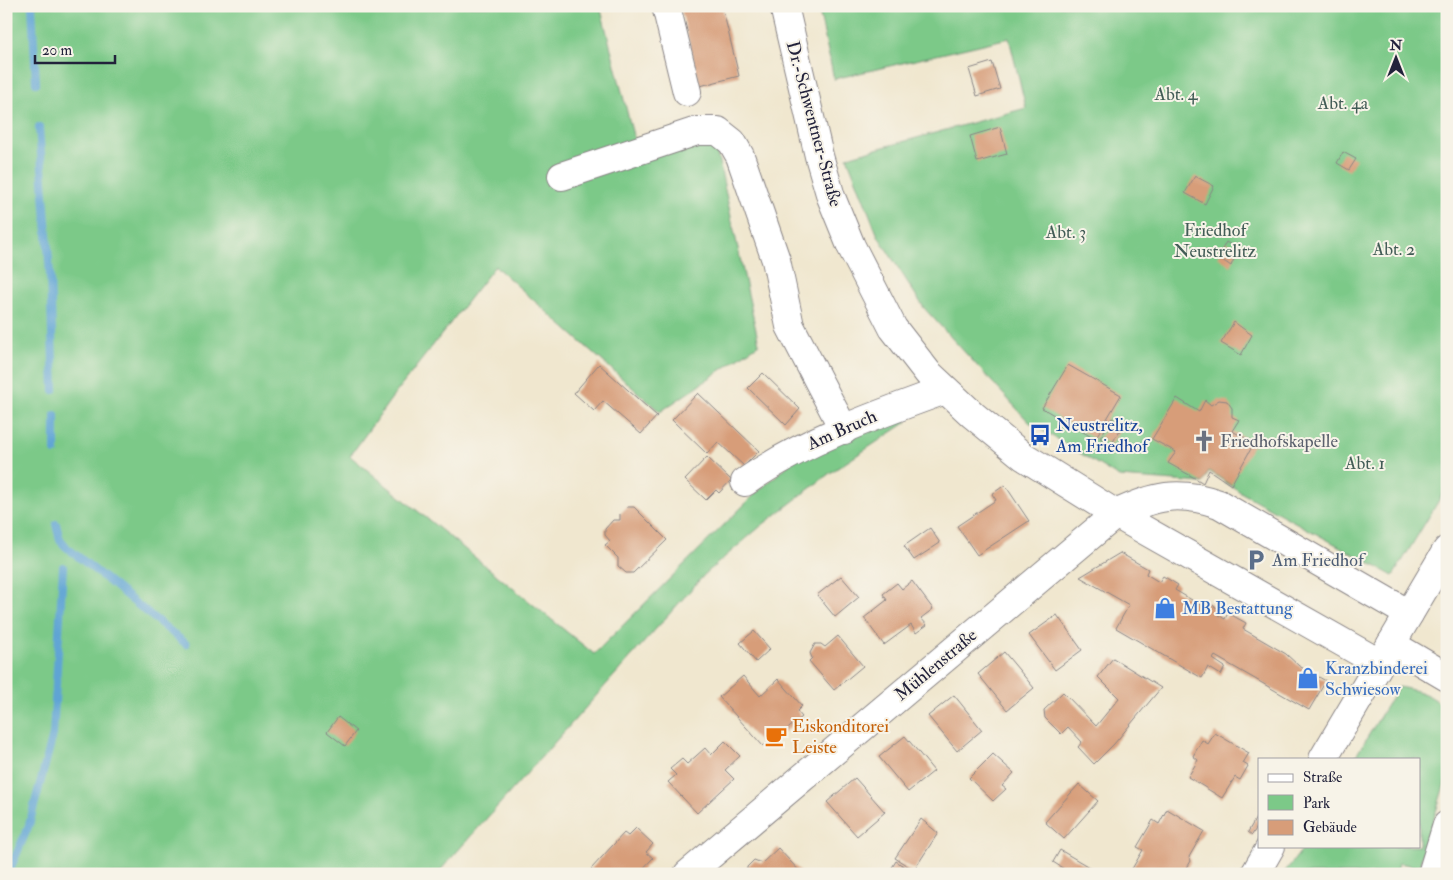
<svg xmlns="http://www.w3.org/2000/svg" width="1453" height="880" font-family="'IM FELL Double Pica',serif">
<rect width="100%" height="100%" fill="#f7f3e8"/>
<filter id="ink" filterUnits="userSpaceOnUse"><feTurbulence type="fractalNoise" baseFrequency=".02" numOctaves="2"/><feDisplacementMap in="SourceGraphic" scale="10" xChannelSelector="R" yChannelSelector="G"/><feConvolveMatrix kernelMatrix="1 2 1 2 8 2 1 2 1" color-interpolation-filters="sRGB"/></filter>
<filter id="wash" filterUnits="userSpaceOnUse"><feTurbulence type="fractalNoise" baseFrequency=".0096" numOctaves="4" result="noise"/><feDisplacementMap in="SourceGraphic" scale="20" xChannelSelector="R" yChannelSelector="G"/><feGaussianBlur stdDeviation="1.12" result="paint"/><feColorMatrix in="noise" values="0 0 0 0 0 0 0 0 0 0 0 0 0 0 0 0 0 1.4 0 .05"/><feComposite in="paint" operator="in"/></filter>
<g filter="url(#wash)">
<rect width="100%" height="100%" fill="#f0e7cf"/>
<g fill="#7cc988" stroke="#4f7662">
<path d="M6,6h594l34,133 78,-18 5,32 42,191 -99,68 -165,-146 -104,133 -41,57 244,198 161,-160 39,-34 97,-44 16,6 -77,51 -69,53 -56,48 -268,300h-431z"/>
<path d="M818,6h629v481l-54,89 -151,-83 -33,-22 -6,12 -84,-6 -90,-55 -105,-114 -46,-72 -31,-79 179,-49 -17,-70 -175,41z"/>
<path d="M1398,687c19,3 37,8 49,24v65l-28,91 -20,-4 -3,11h-113l22,-28h114v-87h-65z"/>
</g>
<g fill="none" stroke-linecap="round" stroke-linejoin="round">
<g stroke="#5ea4d4" stroke-width="8">
<path d="M32,6l4,77"/>
<path d="M39,127l11,148 4,115"/>
<path d="M55,415v36"/>
<path d="M56,524l4,16 5,6 121,98"/>
<path d="M8,874l21,-49 24,-90 10,-168"/>
</g>
</g>
<g id="blocks">
<g fill="#d79d79">
<path d="M680,6h42l17,70 -39,10z"/>
<path d="M992,62l8,27 -23,7 -8,-27z"/>
<path d="M1000,127l7,27 -30,8 -7,-26z"/>
<path d="M1343,152l13,7 -7,11 -12,-7z"/>
<path d="M1195,176l19,10 -9,18 -20,-11z"/>
<path d="M1226,242l12,7 3,-1 -3,1 -7,17 -13,-9z"/>
<path d="M1234,322l18,13 -11,20 -20,-12z"/>
<path d="M599,364l58,52 -16,18 -38,-33 -9,10 -20,-18z"/>
<path d="M1068,365l53,30 -26,44 -53,-31z"/>
<path d="M763,373l37,36 -14,16 -38,-37z"/>
<path d="M698,393l61,58 -15,15 -26,-24 -11,12 -35,-34z"/>
<path d="M1177,398l22,14 6,-12 6,5 8,-5 8,1 5,7v9l7,3 -7,11 23,12 1,4 -3,-2 -22,40 -22,-15 -6,13 -3,-2 -32,-18 8,-11 -24,-13z"/>
<path d="M1112,418l11,7 -12,20 -11,-7z"/>
<path d="M707,457l24,23 -12,13 -3,-3 -10,10 -21,-20z"/>
<path d="M1005,485l24,36 -52,34 -20,-29 39,-26 -4,-6z"/>
<path d="M627,507h7l33,33 -34,33h-7l-8,-7v-8l-13,-13 5,-4 -5,-6v-6l8,-9h7v-6z"/>
<path d="M930,528l10,15 -26,17 -10,-14z"/>
<path d="M1120,553l28,16 -2,5 13,8 4,-6 15,9 -3,5 27,16 3,-5 16,9 -3,5 7,4 3,-6 18,10 -3,6 43,25 13,12 27,15 -17,29 -94,-54 -2,3 12,8 -4,8 -13,-8 -6,11 -86,-50 13,-23 -49,-28z"/>
<path d="M841,576l18,21 -24,20 -18,-22z"/>
<path d="M912,581l21,28 -12,9 6,7 -11,8 -5,-8 -27,20 -20,-27 23,-18 -4,-6 14,-11 5,6z"/>
<path d="M1057,615l25,35 -27,20 -26,-35z"/>
<path d="M754,631l16,18 -14,13 -16,-19z"/>
<path d="M838,636l25,30 -29,24 -25,-29 3,-3 -2,-5 5,-9h6l4,3z"/>
<path d="M1004,652l30,36 -27,22 -29,-36z"/>
<path d="M1113,658l48,30 -47,56 -20,20 -16,-17 4,-5 -14,-15 -7,7 -16,-16 -1,-8 19,-18 33,34 23,-28 -21,-21z"/>
<path d="M743,676l17,20 18,-17 24,27 -5,5 5,6 -31,26 -2,-2 -6,5 -44,-49z"/>
<path d="M954,695l28,35 -25,21 -29,-35z"/>
<path d="M338,717l18,14 -11,15 -18,-14z"/>
<path d="M1215,733l34,20 -6,10 5,3 -8,14 -5,-3 -13,21 -34,-21 10,-17 -5,-4 9,-16 6,4z"/>
<path d="M905,736l29,35 -26,21 -29,-35z"/>
<path d="M725,741l15,15 -15,14 9,9 -37,34 -29,-31 8,-7 -6,-6 12,-10 5,5 18,-16 6,7z"/>
<path d="M993,754l21,19 -12,13 4,3 -13,12 -24,-23z"/>
<path d="M855,778l30,34 -28,24 -30,-34z"/>
<path d="M1079,784l19,17 -34,38 -19,-17z"/>
<path d="M1167,809l37,22 -15,26 2,4 -6,10h-4l-2,3h-50l14,-24 -6,-3 16,-27 6,4z"/>
<path d="M1256,818l3,6 -7,11 -4,-3z"/>
<path d="M921,819l17,14 -24,37 -19,-12z"/>
<path d="M636,828l17,16 -7,8 7,6 -15,16h-42l-5,-5 33,-36 4,3z"/>
<path d="M778,848l24,26h-53l-2,-2v-5l7,-7 8,3z"/>
<path d="M1060,850l41,24h-29l-19,-12z"/>
<path d="M896,861l19,13h-27z"/>
</g>
</g>
</g>
<g filter="url(#ink)">
<use href="#blocks" fill-opacity="0" stroke="#898485" stroke-width="1"/>
<g fill="none" stroke-linecap="round" stroke-linejoin="round">
<g stroke="#898485" stroke-width="30">
<g id="minor">
<path d="M666,6l21,86"/>
<path d="M784,6l35,150 12,41 20,49 42,82 35,45 45,42 50,41 93,58 263,149"/>
<path d="M562,176l135,-45h21l14,11 8,14 36,104 14,66 54,104"/>
<path d="M745,482c60,-42 131,-67 200,-92"/>
<path d="M1391,644l56,33"/>
<path d="M1323,759l124,-209"/>
<path d="M688,874l428,-360c38,-18 62,-24 103,-10l190,110"/>
<path d="M1255,874l16,-28"/>
<path d="M1432,874l15,-49"/>
</g>
</g>
<use href="#minor" stroke="#fff" stroke-width="28"/>
</g>
</g>
<defs>
<g id="bus-bare" transform="scale(1.725)"><path d="M-5-6H5V4H4V6H2V4H-2V6H-4V4H-5ZM-3.5-4V0h7V-4ZM-3.5 1.2v1.5H-2V1.2ZM2 1.2v1.5H3.5V1.2Z" fill="#1a4fb4" stroke="#f7f3e8" stroke-width="2.5" paint-order="stroke"/></g>
<g id="church-bare" transform="scale(1.725)"><path d="M-1.2-6h2.4v3.5h3.3v2.4h-3.3V6h-2.4V-.1h-3.3v-2.4h3.3Z" fill="#6b7280" stroke="#f7f3e8" stroke-width="2.5" paint-order="stroke"/></g>
<g id="parking-bare" transform="scale(1.725)"><path d="M-3.5-5.5H1a3.5 3.5 0 0 1 0 7H-1V5.5H-3.5ZM-1-3.4V-.6H.8a1.4 1.4 0 0 0 0-2.8Z" fill="#5c6f8a" stroke="#f7f3e8" stroke-width="2.5" paint-order="stroke"/></g>
<g id="shop-bare" transform="scale(1.725)"><path d="M-5-2.5h2.3a2.7 3.5 0 0 1 5.4 0H5L5.5 6h-11ZM-1.5-2.5h3a1.5 2.3 0 0 0-3 0Z" fill="#3f7fe0" stroke="#f7f3e8" stroke-width="2.5" paint-order="stroke"/></g>
<g id="cafe-bare" transform="scale(1.725)"><path d="M-5.5-4.5H6V0H3Q3 3.5 0 3.5H-2.5Q-5.5 3.5-5.5 0ZM3-3.2v2h1.7v-2ZM-6 4.5H4V6H-6Z" fill="#e8710a" stroke="#f7f3e8" stroke-width="2.5" paint-order="stroke"/></g>
</defs>
<g fill-rule="evenodd">
<use href="#bus-bare" x="1040" y="435"/>
<use href="#church-bare" x="1204" y="441"/>
<use href="#parking-bare" x="1256" y="560"/>
<use href="#shop-bare" x="1165" y="608"/>
<use href="#shop-bare" x="1308" y="678"/>
<use href="#cafe-bare" x="776" y="736"/>
</g>
<g text-anchor="middle" dominant-baseline="central" stroke-width="4" stroke-linejoin="round" paint-order="stroke">
<g font-size="18" fill="#425c56" stroke="#f7f3e8">
<text x="1176" y="94">Abt. 4</text>
<text x="1343" y="103">Abt. 4a</text>
<text x="1215" y="230">Friedhof<tspan x="1215" dy="21">Neustrelitz</tspan></text>
<text x="1066" y="232">Abt. 3</text>
<text x="1394" y="249">Abt. 2</text>
<text x="1365" y="463">Abt. 1</text>
</g>
<g font-size="18" fill="#22223b" stroke="#f7f3e8">
<text transform="translate(814 124) rotate(75)">Dr.-Schwentner-Straße</text>
<text transform="translate(842 430) rotate(-24)">Am Bruch</text>
<text transform="translate(936 665) rotate(-40)">Mühlenstraße</text>
</g>
<g font-size="18" fill="#164399" stroke="#f7f3e8" text-anchor="start">
<text x="1056" y="425">Neustrelitz,<tspan x="1056" dy="21">Am Friedhof</tspan></text>
</g>
<g font-size="18" fill="#5b616d" stroke="#f7f3e8" text-anchor="start">
<text x="1220" y="441">Friedhofskapelle</text>
</g>
<g font-size="18" fill="#4e5e75" stroke="#f7f3e8" text-anchor="start">
<text x="1272" y="560">Am Friedhof</text>
</g>
<g font-size="18" fill="#366cbe" stroke="#f7f3e8" text-anchor="start">
<text x="1182" y="608">MB Bestattung</text>
<text x="1325" y="668">Kranzbinderei<tspan x="1325" dy="21">Schwiesow</tspan></text>
</g>
<g font-size="18" fill="#c56008" stroke="#f7f3e8" text-anchor="start">
<text x="792" y="726">Eiskonditorei<tspan x="792" dy="21">Leiste</tspan></text>
</g>
</g>
<rect width="1453" height="880" fill="none" stroke="#f7f3e8" stroke-width="25"/>
<rect x="1258" y="758" width="162" height="90" fill="#f7f3e8" stroke="#a29fa3"/>
<rect x="1268" y="774" width="25" height="8" fill="#ffffff" stroke="#a29fa3"/>
<text x="1303" y="782" font-size="15" fill="#22223b">Straße</text>
<rect x="1268" y="795" width="25" height="15" fill="#7cc988" stroke="#a29fa3"/>
<text x="1303" y="808" font-size="15" fill="#22223b">Park</text>
<rect x="1268" y="820" width="25" height="15" fill="#d79d79" stroke="#a29fa3"/>
<text x="1303" y="832" font-size="15" fill="#22223b">Gebäude</text>
<g transform="translate(1396 58)" stroke="#f7f3e8" stroke-width="4" paint-order="stroke">
<path d="M0-4L9 19L0 12L-9 19Z" fill="#22223b"/>
<text y="-8" font-size="14" font-weight="bold" text-anchor="middle" fill="#22223b">N</text>
</g>
<path d="M35 55v8h80v-8" fill="none" stroke="#22223b" stroke-width="2.5"/>
<text x="42" y="55" font-size="15" fill="#22223b" stroke="#f7f3e8" stroke-width="4" paint-order="stroke">20 m</text>
</svg>
